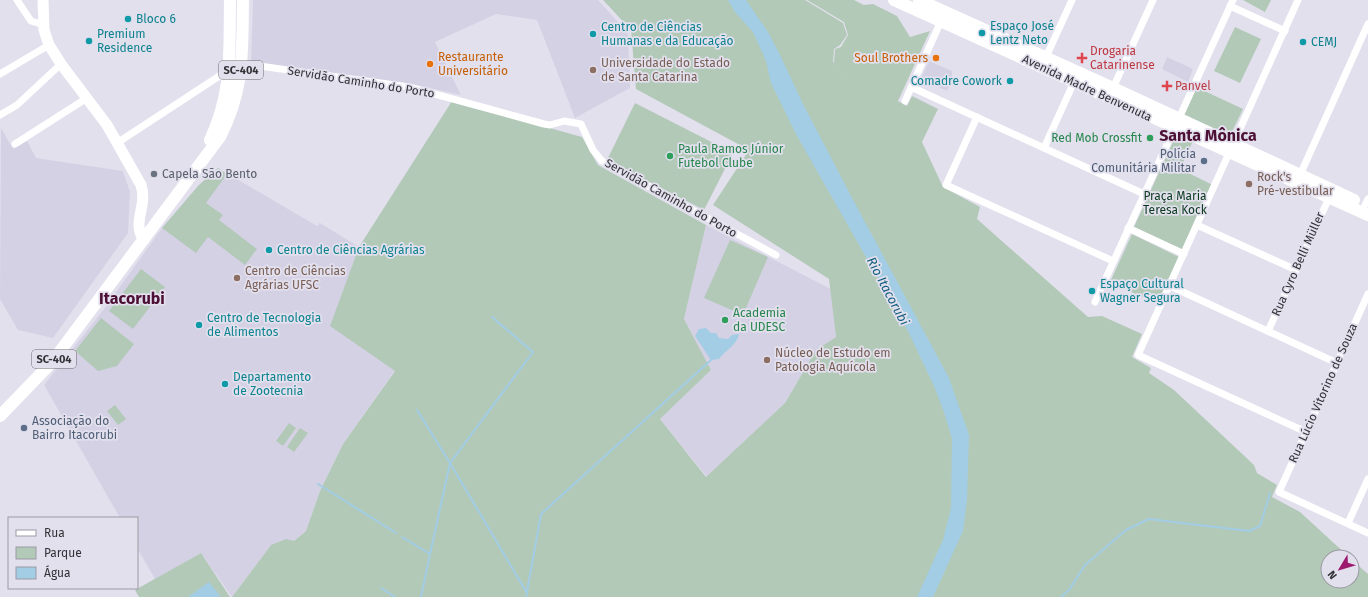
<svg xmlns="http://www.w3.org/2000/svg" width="1368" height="597" font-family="'Fira Sans',sans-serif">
<rect width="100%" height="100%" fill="#e3e0ee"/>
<g fill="#d5d1e5">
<path d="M253,0h345l30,33 2,55 -55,30 -38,-98 -41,-6 -61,28 26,53 -36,-8 -174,-26z"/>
<path d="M1167,57l26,12 -5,13 -26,-13z"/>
<path d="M929,61l23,10v11l-5,9 -26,-12z"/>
<path d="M1,128l12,21 14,-8 9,17 87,13 7,21 -2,41 -75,105 -35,-8 -18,-31z"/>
<path d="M218,168l99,58 3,-3 39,24 -28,78 64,45 -52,74 -23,47 -14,40 -12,10 -23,4 -39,52 -31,-44 -46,26 -18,-31v-30h-17l-76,-133 60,-76 58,-81 37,-43z"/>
<path d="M706,225l125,64 5,48 -20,13 -31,53 -78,74 -47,-58 51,-49 -27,-51z"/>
</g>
<g fill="#b2c9b8">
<path d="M603,0h202l38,23 4,12 -7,10 -6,4 -1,13 28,30 -27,-29 1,-14 6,-2 7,-12 -4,-13 -37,-22h47l10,5 9,-1 24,12 13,21 20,-6 -32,70 9,5 5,-10 26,13 -16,33 21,45 37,20 -3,12 111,98 14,-1 40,18 -10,23 19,11 -2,5 25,17 80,75 3,8 20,12 -5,12 28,15 49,45h-21v24h24v-21l16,14v23h-1136l39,-52 15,-6 8,2 12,-10 14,-40 23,-47 52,-73 -65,-45 29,-79 93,-146 130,36 16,28 108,60 -22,94 27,51 -51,49 46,58 79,-74 31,-53 20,-13 -7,-58 -116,-74 36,-55 -113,-61 -5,-59z"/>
<path d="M1243,0h28l-6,12z"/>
<path d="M1235,27l26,12 -21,44 -26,-12z"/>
<path d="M1196,87l47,22 -14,29 -46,-22z"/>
<path d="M635,103l98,50 -29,57 -97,-50z"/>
<path d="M1177,133l16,8 -13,28 33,16 -30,65 -49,-23z"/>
<path d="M218,168l9,6 -21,29 17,12 -4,5 38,29 -12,16 -37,-28 -12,16 -34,-25 37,-43z"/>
<path d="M1132,234l47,23 -22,47 -47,-22z"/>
<path d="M730,240l38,17 -25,58 -39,-17z"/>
<path d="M141,269l24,18 -32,42 -24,-18z"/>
<path d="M101,318l33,26 -17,22 -19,5 -23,-20z"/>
<path d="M115,405l11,14 -8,6 -11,-14z"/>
<path d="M289,423l7,5 -13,18 -7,-5z"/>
<path d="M300,428l8,5 -14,19 -7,-5z"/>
<path d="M201,553l29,44h-91l-4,-7z"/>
</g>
<g fill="#a2cde5">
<path d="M728,0h18l22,32 11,21 25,53 47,90 98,182 20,57 -2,65 -4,31 -30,66h-16l26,-57 8,-32 1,-69 -8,-27 -10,-26 -27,-57 -110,-193 -26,-53 -5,-22 -13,-29 -18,-20z"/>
<path d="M706,328l5,5h5l3,5 9,1 4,-4 7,-1c-2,11 -13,16 -20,25l-8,1 -16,-24 4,-7z"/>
<path d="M209,582l12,15h-33z"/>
</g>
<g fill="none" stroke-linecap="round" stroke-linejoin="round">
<g stroke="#a2cde5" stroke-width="2">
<path d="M492,317l41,35 -83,111 77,130"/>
<path d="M417,410l33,53 -20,91"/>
<path d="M318,484l78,49"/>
<path d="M402,537l28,17 -9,43"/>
<path d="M381,588l14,9"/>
<path d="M526,597l15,-83 170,-154"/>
<path d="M1061,597l8,-7 16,-25 41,-35 23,-11 100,12 11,-5 10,-33"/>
</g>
<g stroke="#fff" stroke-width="7">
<path d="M17,0l14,21 13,4"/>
<path d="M1298,0l-160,355 168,77"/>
<path d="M1230,6l55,25"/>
<path d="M1046,57l26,-57"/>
<path d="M238,63l171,24 135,37 6,1 14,-4 17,3 12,26 9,11 174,94"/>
<path d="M0,74l49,-29"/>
<path d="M911,87l233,107"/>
<path d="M1113,88l40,-88"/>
<path d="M905,101l36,-80"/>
<path d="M0,115l17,-10 44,-41"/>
<path d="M977,117l-31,68 167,76"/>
<path d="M117,143l113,-74"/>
<path d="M15,144l72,-46"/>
<path d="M1044,148l30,-66"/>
<path d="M1300,175l68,-151"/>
<path d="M1365,205l3,-6"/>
<path d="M1197,225l99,45"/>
<path d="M1128,228l56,26"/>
<path d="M1170,286l167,77"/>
<path d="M1368,294l-89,198 89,41"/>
<path d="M1095,302l138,-302"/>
<path d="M1268,331l61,-133"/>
<path d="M1348,523l20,-44"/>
</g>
<path stroke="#fff" stroke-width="11" d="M43,0l1,30 5,15 12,19 46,61 34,60c7,22 -10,37 3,55"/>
<g stroke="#fff" stroke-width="12">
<path d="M894,0l474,215"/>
<path d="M919,0l194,88 241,112"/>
<path d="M210,140c23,-49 19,-88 20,-140"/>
<path d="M0,416l52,-54 168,-225c25,-49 22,-84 23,-137"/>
</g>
</g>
<g fill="#0f9aa8" stroke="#e3e0ee" stroke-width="1.5">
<circle cx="128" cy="19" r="4"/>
<circle cx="982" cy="33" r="4"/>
<circle cx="593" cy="34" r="4"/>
<circle cx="89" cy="41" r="4"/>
<circle cx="1303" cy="42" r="4"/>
<circle cx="1010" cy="81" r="4"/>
<circle cx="269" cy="250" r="4"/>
<circle cx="1092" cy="291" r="4"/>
<circle cx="199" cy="325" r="4"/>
<circle cx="225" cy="384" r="4"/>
</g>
<g fill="#e8710a" stroke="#e3e0ee" stroke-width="1.5">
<circle cx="936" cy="58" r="4"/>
<circle cx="430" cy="64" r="4"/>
</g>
<g fill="#e0444e" stroke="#e3e0ee" stroke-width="1.5">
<path d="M1080 52h4v4h4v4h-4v4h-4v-4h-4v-4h4z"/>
<path d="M1165 80h4v4h4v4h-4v4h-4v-4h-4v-4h4z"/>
</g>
<g fill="#8d6e63" stroke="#e3e0ee" stroke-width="1.5">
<circle cx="593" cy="70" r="4"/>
<circle cx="1249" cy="184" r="4"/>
<circle cx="237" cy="278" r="4"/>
<circle cx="767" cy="360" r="4"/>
</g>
<g fill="#2e9e5b" stroke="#e3e0ee" stroke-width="1.5">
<circle cx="1150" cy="138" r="4"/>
<circle cx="670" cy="156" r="4"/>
<circle cx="725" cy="320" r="4"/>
</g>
<g fill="#5c6f8a" stroke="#e3e0ee" stroke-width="1.5">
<circle cx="1204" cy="161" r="4"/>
<circle cx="24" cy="428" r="4"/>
</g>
<circle fill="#6b7280" stroke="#e3e0ee" stroke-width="1.5" cx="154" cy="174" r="4"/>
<g text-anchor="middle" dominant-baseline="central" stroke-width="3.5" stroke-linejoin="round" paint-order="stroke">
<g fill="#e3e0ee" stroke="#67666d" stroke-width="1">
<rect x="219" y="61" width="44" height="18" rx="3"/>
<rect x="32" y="350" width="44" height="18" rx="3"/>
</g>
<g font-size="11" font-weight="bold" fill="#323136">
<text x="241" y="70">SC-404</text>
<text x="54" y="359">SC-404</text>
</g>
<g font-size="12" fill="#0d838f" stroke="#e3e0ee" text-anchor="start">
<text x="136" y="19">Bloco 6</text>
<text x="990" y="26">Espaço José<tspan x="990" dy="14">Lentz Neto</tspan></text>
<text x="601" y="27">Centro de Ciências<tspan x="601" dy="14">Humanas e da Educação</tspan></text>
<text x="97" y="34">Premium<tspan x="97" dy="14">Residence</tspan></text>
<text x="1311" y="42">CEMJ</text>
<text x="1002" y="81" text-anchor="end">Comadre Cowork</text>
<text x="277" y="250">Centro de Ciências Agrárias</text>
<text x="1100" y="284">Espaço Cultural<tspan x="1100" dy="14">Wagner Segura</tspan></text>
<text x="207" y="318">Centro de Tecnologia<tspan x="207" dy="14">de Alimentos</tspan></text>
<text x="233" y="377">Departamento<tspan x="233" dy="14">de Zootecnia</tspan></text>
</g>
<g font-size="12" fill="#be3a42" stroke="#e3e0ee" text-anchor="start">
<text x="1090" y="51">Drogaria<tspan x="1090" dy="14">Catarinense</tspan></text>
<text x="1175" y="86">Panvel</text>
</g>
<g font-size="12" fill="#c56008" stroke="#e3e0ee" text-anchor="start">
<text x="438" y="57">Restaurante<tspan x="438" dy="14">Universitário</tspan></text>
<text x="928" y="58" text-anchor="end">Soul Brothers</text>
</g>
<g font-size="12" fill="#785e54" stroke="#e3e0ee" text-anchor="start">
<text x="601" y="63">Universidade do Estado<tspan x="601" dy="14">de Santa Catarina</tspan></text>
<text x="1257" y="177">Rock's<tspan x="1257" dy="14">Pré-vestibular</tspan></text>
<text x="245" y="271">Centro de Ciências<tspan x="245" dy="14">Agrárias UFSC</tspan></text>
<text x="775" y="353">Núcleo de Estudo em<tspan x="775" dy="14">Patologia Aquícola</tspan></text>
</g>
<g font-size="12" fill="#323136" stroke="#e3e0ee">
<text transform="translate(361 82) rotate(9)">Servidão Caminho do Porto</text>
<text transform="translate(1087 88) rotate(25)">Avenida Madre Benvenuta</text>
<text transform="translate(671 198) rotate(29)">Servidão Caminho do Porto</text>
<text transform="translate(1298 264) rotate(-66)">Rua Cyro Belli Müller</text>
<text transform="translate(1323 393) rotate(-66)">Rua Lúcio Vitorino de Souza</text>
</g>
<g font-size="12" fill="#27864d" stroke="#e3e0ee" text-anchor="start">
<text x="1142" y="138" text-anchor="end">Red Mob Crossfit</text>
<text x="678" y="149">Paula Ramos Júnior<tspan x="678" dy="14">Futebol Clube</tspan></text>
<text x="733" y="313">Academia<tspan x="733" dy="14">da UDESC</tspan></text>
</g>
<g font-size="12" fill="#4e5e75" stroke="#e3e0ee" text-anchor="end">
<text x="1196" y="154">Polícia<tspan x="1196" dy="14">Comunitária Militar</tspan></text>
<text x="32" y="421" text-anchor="start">Associação do<tspan x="32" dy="14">Bairro Itacorubi</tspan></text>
</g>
<g font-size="12" fill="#5b616d" stroke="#e3e0ee" text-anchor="start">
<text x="162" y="174">Capela São Bento</text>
</g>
<g font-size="12" fill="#0b391e" stroke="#e3e0ee">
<text x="1175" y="196">Praça Maria<tspan x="1175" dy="14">Teresa Kock</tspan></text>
</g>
<g font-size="13" font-style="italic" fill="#135f7f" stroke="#e3e0ee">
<text transform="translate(888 291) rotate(62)">Rio Itacorubi</text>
</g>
<g font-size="16" font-weight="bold" fill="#4d1035" stroke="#e3e0ee">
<text x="1208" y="135">Santa Mônica</text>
<text x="132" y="298">Itacorubi</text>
</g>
</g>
<rect x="8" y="517" width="130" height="72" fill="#e3e0ee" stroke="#9c9aa4"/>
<rect x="16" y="530" width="20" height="6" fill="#ffffff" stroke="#9c9aa4"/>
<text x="44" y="537" font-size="12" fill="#323136">Rua</text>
<rect x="16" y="547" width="20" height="12" fill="#b2c9b8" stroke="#9c9aa4"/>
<text x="44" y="557" font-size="12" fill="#323136">Parque</text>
<rect x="16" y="567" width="20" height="12" fill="#a2cde5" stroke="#9c9aa4"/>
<text x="44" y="577" font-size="12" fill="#323136">Água</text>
<g transform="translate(1340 569) rotate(232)"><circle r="19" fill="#e3e0ee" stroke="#9c9aa4"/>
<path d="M0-3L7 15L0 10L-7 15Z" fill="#9c1b6e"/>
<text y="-6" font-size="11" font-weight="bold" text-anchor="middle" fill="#323136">N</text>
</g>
</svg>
